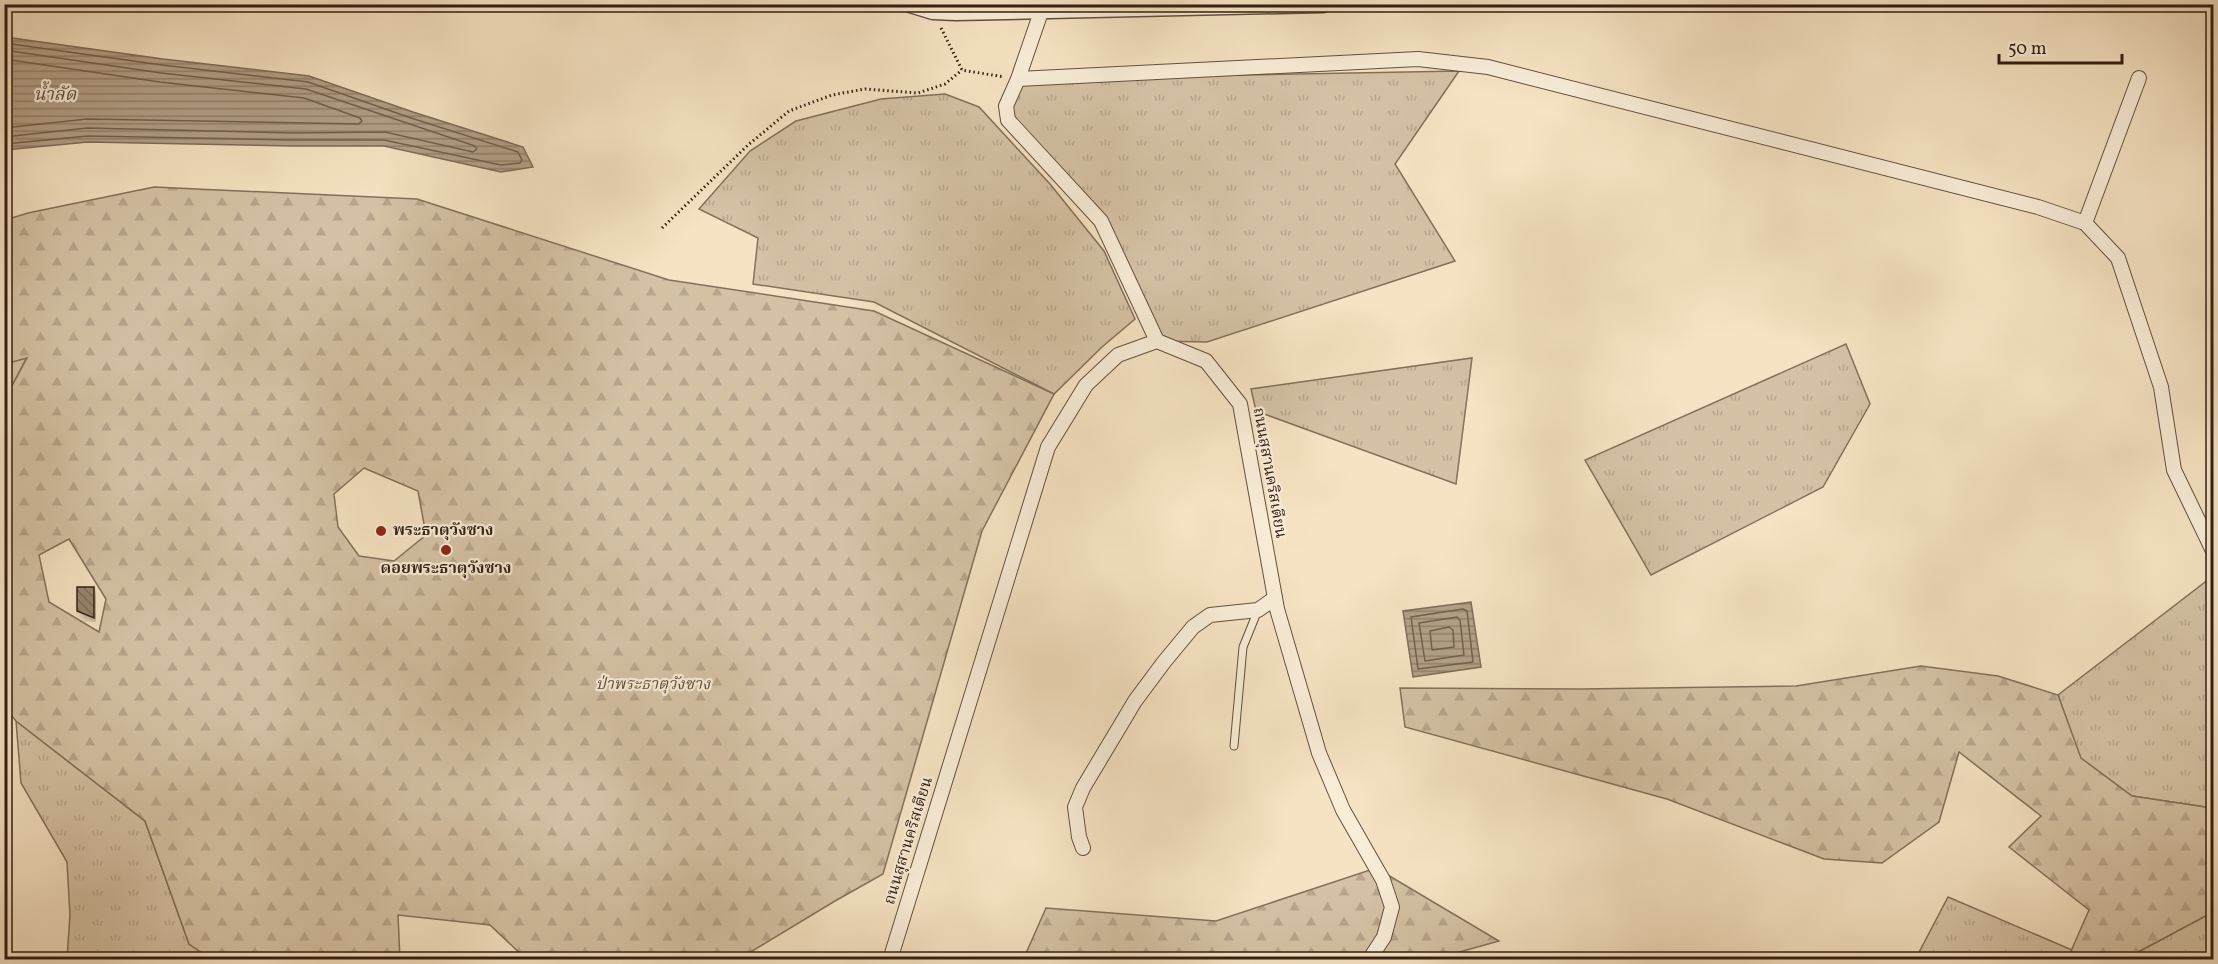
<svg xmlns="http://www.w3.org/2000/svg" width="2218" height="964" font-family="Vollkorn,'Noto Serif Thai',serif">
<defs>
<pattern id="grass-tufts" width="24" height="20" patternUnits="userSpaceOnUse" patternTransform="scale(1.5)"><rect width="24" height="20" fill="#d5c2a5"/><path d="M3 7l-1-3M5 7V3M7 7l1-3M15 17l-1-3M17 17v-4M19 17l1-3" fill="none" stroke="#b7a68d"/></pattern>
<pattern id="forest-firs" width="22" height="20" patternUnits="userSpaceOnUse" patternTransform="scale(1.5)"><rect width="22" height="20" fill="#d5c2a5"/><path d="M5 1l3.5 6h-7zM16 11l3.5 6h-7z" fill="#b7a68d"/></pattern>
<pattern id="water-rules" width="6" height="5" patternUnits="userSpaceOnUse" patternTransform="scale(1.5)"><rect width="6" height="5" fill="#b3a087"/><path d="M0 2.5h6" fill="none" stroke="#92826d"/></pattern>
<pattern id="building-back-hatch" width="6" height="6" patternUnits="userSpaceOnUse" patternTransform="scale(1.5)"><rect width="6" height="6" fill="#98856f"/><path d="M-1 5l2 2M0 0l6 6M5-1l2 2" fill="none" stroke="#7d6c5a"/></pattern>
<filter id="shadow"><feDropShadow dx="5.5" dy="5.5" stdDeviation="3" flood-color="#0004"/></filter>
</defs>
<rect width="100%" height="100%" fill="#f6e3c3"/>
<filter id="stains"><feTurbulence type="fractalNoise" baseFrequency=".00333" numOctaves="4"/><feColorMatrix values="0 0 0 0 .2 0 0 0 0 .09 0 0 0 0 .02 0 0 0 .5 -.17"/></filter>
<radialGradient id="worn" r=".72"><stop offset=".6" stop-color="#630" stop-opacity="0"/><stop offset="1" stop-color="#630" stop-opacity=".3"/></radialGradient>
<g fill="url(#grass-tufts)" stroke="#84705c" stroke-width="1.5">
<path d="M1459,71l-64,93 60,97 -248,81 -50,-1 -56,-120 -93,-101 10,-41z"/>
<path d="M945,94l34,13 71,77 54,67 31,68 -33,28 -48,47 -180,-92 -121,-18 5,-46 -59,-29 51,-58 46,-30 85,-22z"/>
<path d="M1846,344l24,60 -47,83 -172,88 -66,-115z"/>
<path d="M27,357l-22,42v-35z"/>
<path d="M1472,358l-16,126 -200,-73 -5,-22z"/>
<path d="M2213,576v236l-2,-4 -79,-12 -52,-38 -22,-63z"/>
<path d="M16,721l129,100 44,123 22,15h-144l3,-44 -3,-53 -46,-79z"/>
<path d="M1948,897l145,62 -178,1z"/>
<path d="M2213,912v47h-88z"/>
</g>
<g fill="url(#forest-firs)" stroke="#84705c" stroke-width="1.5" fill-rule="evenodd">
<path d="M154,187l263,12 252,81 205,31 180,83 -72,137 -99,343 -48,27 -96,58h-213l-36,-34 -92,-10 2,44h-189l-22,-15 -44,-123 -129,-100 -12,-14 1,-308 22,-41 -22,6v-144l23,-7zM364,468l54,23 8,44 -32,26 -35,-5 -21,-29 -4,-33zM69,539l37,60 -7,33 -50,-30 -10,-47z"/>
<path d="M1921,666l77,10 60,19 23,63 51,38 80,12 2,4 -1,100 -88,47h-33l-21,-8 18,-41 -80,-63 32,-31 -82,-64 -20,70 -57,41 -58,-4 -157,-60 -262,-72 -5,-39 181,1 215,-3z"/>
<path d="M1376,868l123,73 -68,19h-408l23,-52 170,13z"/>
</g>
<g fill="url(#water-rules)" stroke="#7f6c59" stroke-width="1.5">
<path d="M5,37l158,22 146,17 104,36 110,35 10,20 -32,5 -117,-26h-92l-204,-4 -83,8z"/>
<path d="M1471,602l10,65 -68,10 -10,-66z"/>
</g>
<g fill="none" stroke-linecap="round" stroke-linejoin="round">
<g stroke="#72604d" stroke-width="1.5">
<path d="M4,43l158,22 146,17 103,36 107,34 4,8 -2,3 -19,2 -117,-25h-92l-204,-4 -84,8"/>
<path d="M4,50l157,23 145,16 169,57 2,3 -4,3 -88,-20 -93,1 -205,-5 -83,9"/>
<path d="M4,59l156,23 144,16 56,20 2,3 -3,3 -272,-5 -83,9"/>
<path d="M1463,609l4,2 6,51 -55,7 -7,-52z"/>
<path d="M1457,617l3,3 4,35 -39,6 -6,-38z"/>
<path d="M1449,627l4,3 1,17 -22,3 -2,-19z"/>
</g>
</g>
<path fill="url(#building-back-hatch)" stroke="#321f13" stroke-width="1.5" filter="url(#shadow)" d="M77,587h17v31l-17,-7z"/>
<g fill="none" stroke-linecap="round" stroke-linejoin="round">
<g stroke="#63503f" stroke-width="9">
<path id="service" d="M1234,746l9,-99 15,-37"/>
</g>
<g stroke="#63503f" stroke-width="16">
<g id="minor">
<path d="M1041,12l-23,67 -12,27 2,14 93,101 56,120"/>
<path d="M1018,79l400,-20 70,8 550,140 47,16 33,35 43,129 13,83 40,83"/>
<path d="M2085,223l54,-145"/>
<path d="M1083,848l-4,-11 -4,-30 8,-19 52,-87 29,-39 29,-35 17,-12 48,-5 17,-12"/>
<path d="M890,960l158,-513 38,-62 32,-30 39,-14 49,20 34,43 37,205 42,144 24,57 40,70 9,27 -8,30 -15,23"/>
</g>
</g>
<g stroke="#63503f" stroke-width="19">
<path id="tertiary" d="M910,4l23,7 23,1 367,-8"/>
</g>
<g stroke="#321f13" stroke-width="3" stroke-dasharray="1.5 3" stroke-linecap="butt">
<path d="M941,28l21,42 42,7"/>
<path d="M662,228l86,-83 41,-34 43,-16 33,-6 53,4 27,-9 17,-14"/>
</g>
<use href="#service" stroke="#f9edd8" stroke-width="7"/>
<use href="#minor" stroke="#f9edd8" stroke-width="14"/>
<use href="#tertiary" stroke="#f9edd8" stroke-width="16"/>
</g>
<g fill="#8f2418" stroke="#f9edd8" stroke-width="2">
<circle cx="381" cy="531" r="6"/>
<circle cx="446" cy="550" r="6"/>
</g>
<g text-anchor="middle" dominant-baseline="central" stroke-width="4.5" stroke-linejoin="round" paint-order="stroke">
<g font-size="16" fill="#321f13" stroke="#f9edd8">
<text transform="translate(1269 473) rotate(80)">ถนนสุสานคริสเตียน</text>
<text transform="translate(909 841) rotate(-73)">ถนนสุสานคริสเตียน</text>
</g>
<g font-size="16" font-weight="bold" fill="#321f13" stroke="#f9edd8" text-anchor="start">
<text x="393" y="531">พระธาตุวังซาง</text>
<text x="446" y="569" text-anchor="middle">ดอยพระธาตุวังซาง</text>
</g>
<g font-size="16" font-style="italic" fill="#63503f" stroke="#f9edd8">
<text x="653" y="685">ป่าพระธาตุวังซาง</text>
</g>
<g font-size="18" font-style="italic" fill="#5f4c3c" stroke="#f9edd8">
<text x="55" y="95">น้ำลัด</text>
</g>
</g>
<rect width="2218" height="964" fill="none" stroke="#f6e3c3" stroke-width="24"/>
<rect x="6" y="6" width="2206" height="952" fill="none" stroke="#321f13" stroke-width="3"/>
<rect x="12" y="12" width="2194" height="940" fill="none" stroke="#321f13" stroke-width="1.5"/>
<path d="M1999 54v9h123v-9" fill="none" stroke="#321f13" stroke-width="3"/>
<text x="2008" y="54" font-size="18" fill="#321f13" stroke="#f9edd8" stroke-width="4.5" paint-order="stroke">50 m</text>
<rect width="100%" height="100%" filter="url(#stains)"/>
<rect width="100%" height="100%" fill="url(#worn)"/>
</svg>
